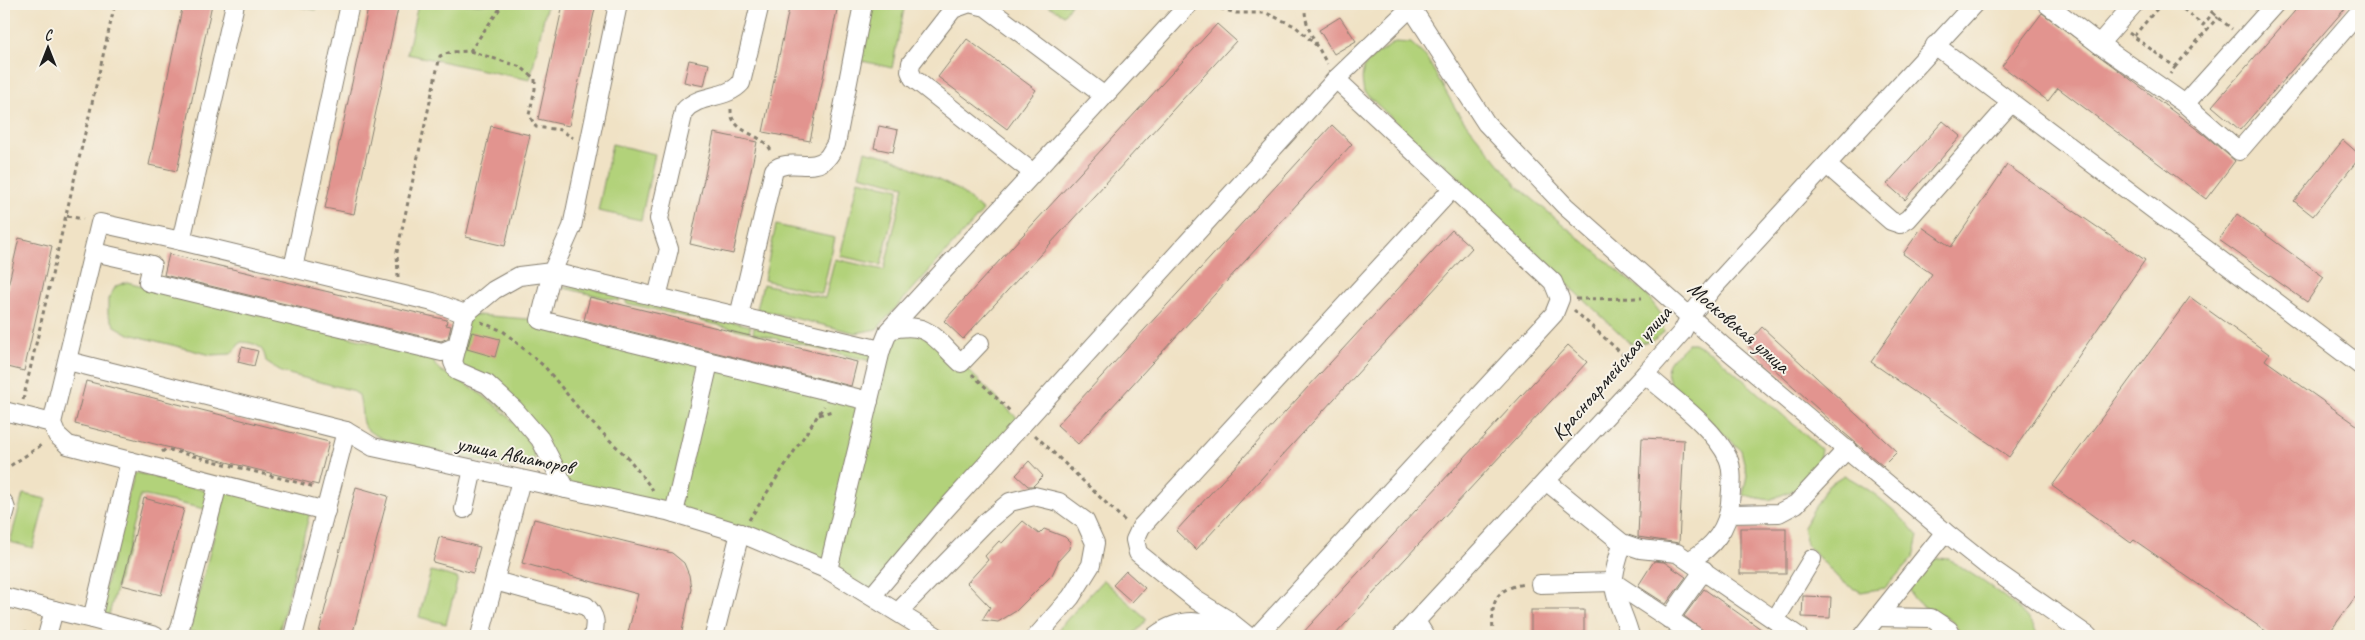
<svg xmlns="http://www.w3.org/2000/svg" width="2365" height="640" font-family="Caveat,sans-serif">
<rect width="100%" height="100%" fill="#f7f3e8"/>
<filter id="ink" filterUnits="userSpaceOnUse"><feTurbulence type="fractalNoise" baseFrequency=".02" numOctaves="2"/><feDisplacementMap in="SourceGraphic" scale="10" xChannelSelector="R" yChannelSelector="G"/><feConvolveMatrix kernelMatrix="1 2 1 2 8 2 1 2 1" color-interpolation-filters="sRGB"/></filter>
<filter id="wash" filterUnits="userSpaceOnUse"><feTurbulence type="fractalNoise" baseFrequency=".0096" numOctaves="4" result="noise"/><feDisplacementMap in="SourceGraphic" scale="20" xChannelSelector="R" yChannelSelector="G"/><feGaussianBlur stdDeviation="1.12" result="paint"/><feColorMatrix in="noise" values="0 0 0 0 0 0 0 0 0 0 0 0 0 0 0 0 0 1.4 0 .05"/><feComposite in="paint" operator="in"/></filter>
<g filter="url(#wash)">
<rect width="100%" height="100%" fill="#f0e2c5"/>
<g fill="#b2d27a" stroke="#67774b">
<path d="M287,4h31l-2,6z"/>
<path d="M418,4h129l-17,76 -123,-26z"/>
<path d="M869,4h36l-13,64 -34,-8z"/>
<path d="M1046,4h25l-7,11z"/>
<path d="M1395,42l16,1 15,14 32,56 59,73 129,108 15,20 3,18c-11,10 -19,12 -34,11l-266,-251c-7,-31 8,-33 31,-50z"/>
<path d="M612,144l43,10 -14,66 -43,-9z"/>
<path d="M865,151l28,7 66,32 24,21 -106,118 -21,4 -99,-24 6,-25 62,14 10,-39 49,11 20,-84 -45,-11z"/>
<path d="M858,180l41,9 -18,76 -41,-9z"/>
<path d="M776,225l59,13 -13,56 -58,-14z"/>
<path d="M127,282l306,76 2,7 6,6c34,16 83,49 94,86l-3,8 -9,3 -17,-1 -120,-27c-32,-13 -20,-17 -27,-45l-8,-5 -70,-18 -15,-10c-2,-16 -10,-19 -25,-20l-10,12 -20,1 -82,-21 -14,-8 -7,-12v-15l8,-13z"/>
<path d="M580,286l40,9 -1,6 -59,-14z"/>
<path d="M627,297l69,16 -1,6 -69,-16z"/>
<path d="M465,314l75,6 329,81 12,-51 27,-25 53,38 62,61 -151,172 -132,-63 -174,-44 -26,-50 -83,-68z"/>
<path d="M701,314l50,12 -2,6 -49,-11z"/>
<path d="M754,327l74,17 -1,7 -74,-18z"/>
<path d="M1688,343h6l20,11 107,95 -3,20 -24,21 -25,10 -26,-5 4,-20 -6,-25 -69,-64c-12,-23 1,-26 16,-43z"/>
<path d="M833,345l38,9 5,8 -45,-10z"/>
<path d="M135,472l75,20 -5,17 -64,-14 -32,120 -11,-1z"/>
<path d="M1844,475c30,16 52,35 74,61l-5,22 -28,30 -24,4 -19,-10 -35,-37 -4,-18 25,-42z"/>
<path d="M226,491l84,21 -32,124h-71l-18,-5z"/>
<path d="M23,494l23,5 -13,49 -23,-6z"/>
<path d="M1939,558l10,1c22,15 85,52 88,77h-76c-7,-27 -42,-19 -52,-47l19,-28z"/>
<path d="M431,571l27,7 -12,46 -27,-7z"/>
<path d="M1103,580l44,39 -15,17h-80z"/>
</g>
<g id="blocks">
<g fill="#e2948f">
<path d="M183,4h29l-35,167 -28,-6z"/>
<path d="M369,4h30l-45,210 -29,-6z"/>
<path d="M563,4h33l-27,122 -31,-7z"/>
<path d="M790,4h16l31,6 -27,131 -47,-9z"/>
<path d="M2301,4h48l-109,126 -28,-24z"/>
<path d="M2042,13l164,123 29,25 -29,38 -148,-111 -10,13 -46,-35z"/>
<path d="M1340,17l16,24 -22,13 -15,-24z"/>
<path d="M1217,24l19,17 -273,298 -19,-18z"/>
<path d="M967,39l69,51 -29,39 -69,-52z"/>
<path d="M689,60l20,4 -5,22 -20,-4z"/>
<path d="M1943,121l18,15 -56,64 -18,-16z"/>
<path d="M1332,125l20,19 -274,300 -21,-19z"/>
<path d="M491,126l39,9 -25,111 -39,-9z"/>
<path d="M879,126l19,4 -5,22 -19,-4z"/>
<path d="M714,133l43,9 -24,112 -43,-10z"/>
<path d="M2343,140l18,16 -48,60 -19,-15z"/>
<path d="M2007,165l138,95 -136,197 -138,-95 61,-88 -29,-20 19,-27 29,20z"/>
<path d="M2237,214l87,63 -17,25 -88,-62z"/>
<path d="M1452,230l20,18 -276,302 -20,-19z"/>
<path d="M19,238l33,8 -28,125 -20,-5v-62z"/>
<path d="M169,254l278,66 -1,5 5,1 -3,12 -7,3 -277,-66z"/>
<path d="M590,297l267,65 -6,24 -267,-66z"/>
<path d="M2190,297l79,57 -4,6 96,68v161l-34,47h-54l-139,-96 -3,3 -79,-57z"/>
<path d="M1762,327l135,125 -14,14 -40,-34 -96,-88z"/>
<path d="M472,332l28,7 -5,18 -28,-8z"/>
<path d="M1568,345l19,17 -253,274h-34z"/>
<path d="M242,347l16,4 -4,15 -16,-4z"/>
<path d="M86,381l243,61 -11,43 -243,-61z"/>
<path d="M1642,438l42,2 -5,103 -41,-6z"/>
<path d="M1029,461l14,15 -10,10h-5l-12,-11z"/>
<path d="M356,487l32,9 -36,140h-34z"/>
<path d="M144,498l40,11 -23,86 -39,-10z"/>
<path d="M534,519l138,34 12,10 5,12 2,14 -10,47h-54l11,-42 -116,-31z"/>
<path d="M1023,521l16,13 5,-5 21,8 5,5 -1,7 -10,11 -7,15 -36,36 -18,11 -16,-2 8,-13 -23,-24 21,-23 -3,-4 14,-15 3,2z"/>
<rect x="1740" y="528" width="46" height="46"/>
<path d="M439,537l41,10 -7,26 -40,-11z"/>
<path d="M1654,561l10,1 22,15 -20,27 -28,-18z"/>
<path d="M1126,571l19,17 -13,14 -19,-17z"/>
<path d="M1704,589l67,47h-60l-6,-4 -21,-16z"/>
<path d="M1803,596l28,1 -1,21 -28,-1z"/>
<rect x="1531" y="610" width="53" height="26"/>
</g>
</g>
</g>
<g filter="url(#ink)">
<use href="#blocks" fill-opacity="0" stroke="#867f70" stroke-width="1"/>
<g fill="none" stroke-linecap="round" stroke-linejoin="round">
<g stroke="#867f70" stroke-width="20">
<g id="minor">
<path d="M618,4l-46,223 -20,45 -12,48 329,81"/>
<path d="M967,4l-14,5 -42,54 -1,8 3,7 119,94"/>
<path d="M973,4l13,3 117,88"/>
<path d="M1409,4l77,119 79,83 159,141 221,185 40,32 103,72"/>
<path d="M2047,4l52,40 86,60 54,47 122,-141"/>
<path d="M2099,44l35,-40"/>
<path d="M1935,45l426,321"/>
<path d="M2185,104l90,-100"/>
<path d="M1827,165l64,56 9,3 8,-5 103,-116"/>
<path d="M181,241l252,61 32,12 29,-24 25,-14 33,-4 329,78"/>
<path d="M94,252l58,13 -4,17 294,70 15,-6"/>
<path d="M293,268l57,-264"/>
<path d="M657,297l12,-48 -10,-30 25,-108c15,-18 42,-11 57,-28l19,-79"/>
<path d="M465,314l-12,48 4,9 30,13 27,25 26,30 26,50"/>
<path d="M739,316l35,-146c15,-13 39,3 53,-12 4,-4 6,-10 9,-14l27,-140"/>
<path d="M889,330c40,-10 45,8 72,33l19,-20"/>
<path d="M68,361l278,70 27,16 294,64 73,22 88,37 108,66"/>
<path d="M1645,374c24,22 70,54 83,84 6,13 3,32 2,45 -2,26 -18,45 -40,57"/>
<path d="M4,411l48,12"/>
<path d="M130,461l196,50"/>
<path d="M1546,481l76,62 18,6 37,4 121,83"/>
<path d="M4,503l2,6 -2,7"/>
<path d="M464,509l9,-40"/>
<path d="M674,513l35,-150"/>
<path d="M1729,514l50,-1 17,-9 51,-55"/>
<path d="M1622,543c-2,12 -9,27 -8,39 0,17 12,36 16,54"/>
<path d="M828,570l53,-220 8,-20 300,-326"/>
<path d="M495,581l91,25c10,10 10,17 7,30"/>
<path d="M1540,584l73,-2 82,54"/>
<path d="M872,596l71,-84 393,-433 74,-71"/>
<path d="M4,597l50,13 -7,26"/>
<path d="M54,610l38,9 38,-158 -62,-16 -11,-10 -5,-12 48,-200 81,18 54,-237"/>
<path d="M898,612l88,-90 24,-20 24,-6 25,6 26,19 10,22 -4,22 -20,32 -34,39"/>
<path d="M1877,617l54,1 18,12 3,6"/>
<path d="M92,619l63,17"/>
<path d="M1669,619l35,-49"/>
<path d="M1775,620l37,-61"/>
<path d="M1416,621l9,15"/>
<path d="M175,636l4,-4 39,-148"/>
<path d="M293,636l53,-205"/>
<path d="M480,636l41,-156"/>
<path d="M714,636l26,-103"/>
<path d="M1155,636c28,-21 51,-16 81,0"/>
<path d="M1248,636l-20,-16 -32,-20 -58,-47 -3,-13 6,-13 311,-338"/>
<path d="M1257,636l297,-322 6,-15 -7,-17 -217,-203"/>
<path d="M1402,636l243,-262 37,-42 9,-17 21,-26 262,-285"/>
<path d="M1862,636l83,-104"/>
</g>
</g>
<g stroke="#867f70" stroke-width="3" stroke-dasharray="4 4" stroke-linecap="butt">
<path d="M1205,4l31,9h30l29,13 23,21 9,17"/>
<path d="M1305,4c-1,15 4,27 11,40"/>
<path d="M2177,4l26,21 10,-12 -11,-9"/>
<path d="M2213,13l19,16"/>
<path d="M2129,33l46,34 -5,7"/>
<path d="M2134,36l27,-32"/>
<path d="M470,51l51,16 14,12v10l-6,26 7,12 25,3 12,8"/>
<path d="M2175,67l43,-50"/>
<path d="M731,109c-1,26 34,23 41,44"/>
<path d="M67,216l16,3"/>
<path d="M398,277l-1,-25 43,-196 11,-4 19,-1 33,-47"/>
<path d="M1576,299l66,-1"/>
<path d="M1574,310l58,53"/>
<path d="M481,322l22,9 42,36 39,48 45,44 24,31"/>
<path d="M972,374l40,39"/>
<path d="M23,400l92,-396"/>
<path d="M819,415l13,-4"/>
<path d="M1035,435l91,87"/>
<path d="M162,452l4,-3 149,38"/>
<path d="M4,470l39,-26"/>
<path d="M749,520l75,-114"/>
<path d="M16,636l14,-6"/>
<path d="M1493,636c-1,-30 -3,-47 32,-52"/>
</g>
<use href="#minor" stroke="#fff" stroke-width="18"/>
</g>
</g>
<g text-anchor="middle" dominant-baseline="central" stroke-width="4" stroke-linejoin="round" paint-order="stroke">
<g font-size="21" fill="#1c1c1c" stroke="#f7f3e8">
<text transform="translate(1739 327) rotate(41)">Московская улица</text>
<text transform="translate(1611 373) rotate(-49)">Красноармейская улица</text>
<text transform="translate(515 455) rotate(12)">улица Авиаторов</text>
</g>
</g>
<rect width="2365" height="640" fill="none" stroke="#f7f3e8" stroke-width="20"/>
<g transform="translate(48 48)" stroke="#f7f3e8" stroke-width="4" paint-order="stroke">
<path d="M0-4L9 19L0 12L-9 19Z" fill="#1c1c1c"/>
<text y="-8" font-size="14" font-weight="bold" text-anchor="middle" fill="#1c1c1c">С</text>
</g>
</svg>
